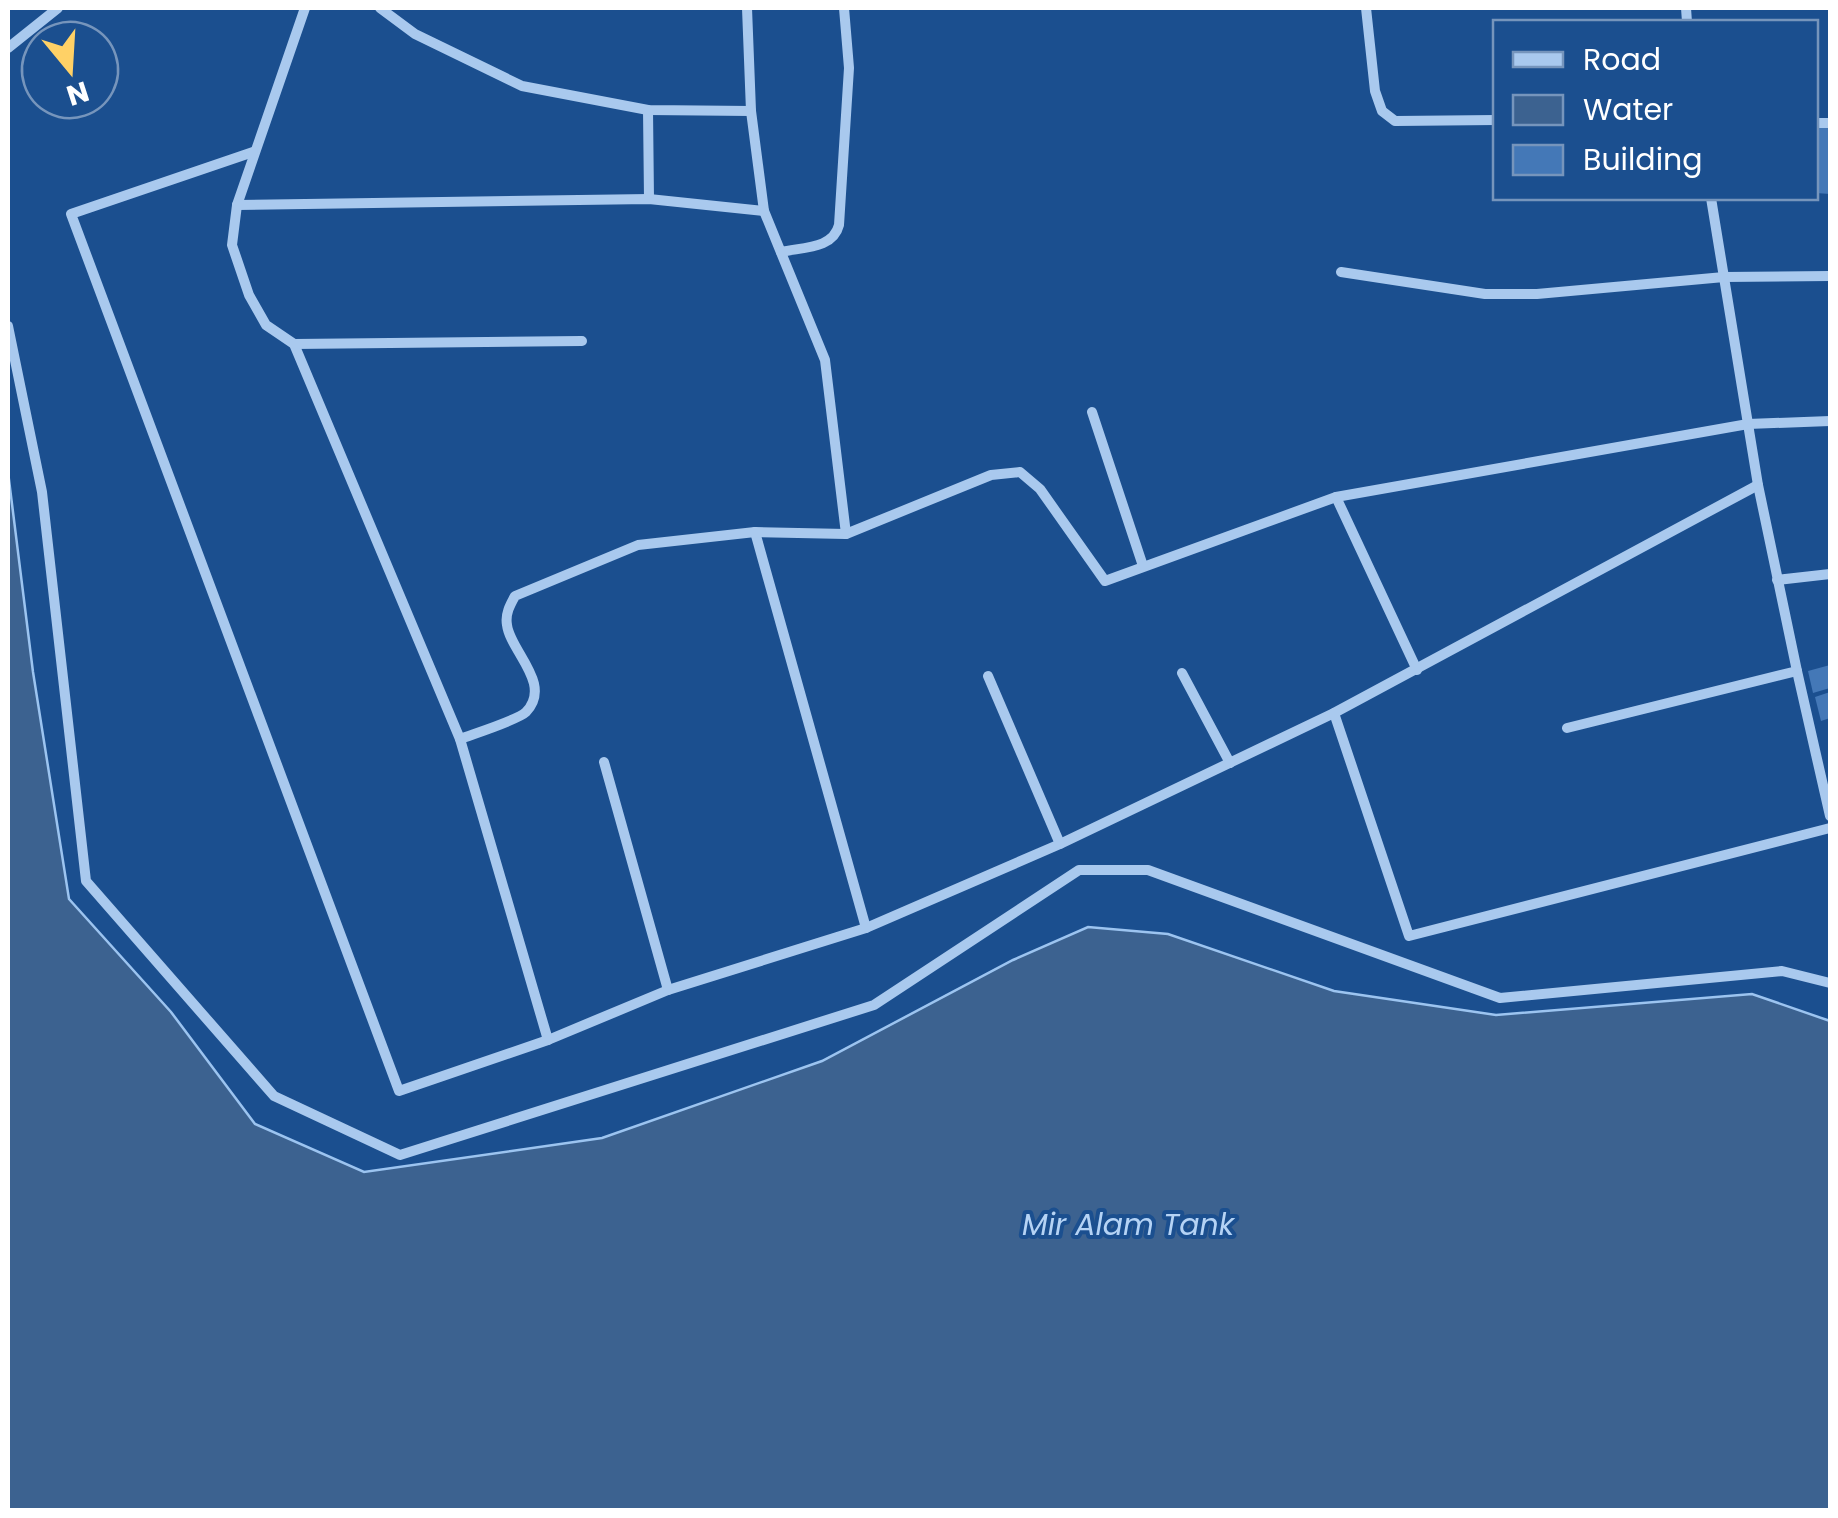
<svg xmlns="http://www.w3.org/2000/svg" width="1838" height="1518" font-family="Poppins,sans-serif">
<rect width="100%" height="100%" fill="#1b4f8f"/>
<path fill="#3c6290" stroke="#9cc4f0" stroke-width="2.5" d="M8,472l25,200 36,227 102,113 84,112 109,48 238,-34 220,-77 191,-101 75,-33 80,7 166,57 162,24 256,-21 78,27v489h-1822z"/>
<g fill="#4478b7">
<path d="M1816,127h14v67l-14,-1z"/>
<path d="M1830,665v23l-17,5 -5,-22z"/>
<path d="M1830,692v26l-9,3 -6,-24z"/>
</g>
<g fill="none" stroke-linecap="round" stroke-linejoin="round">
<g stroke="#a9c9ee" stroke-width="10">
<path d="M305,8l-68,197 -5,40 17,50 17,30 28,19 166,395 88,301"/>
<path d="M380,8l35,26 107,52 126,24 103,1"/>
<path d="M747,8l4,103 13,100 61,149 21,174"/>
<path d="M1366,8l9,83 7,20 13,10 101,-1"/>
<path d="M1686,8l1,14"/>
<path d="M8,48l50,-40"/>
<path d="M648,110l1,89"/>
<path d="M1816,123h14"/>
<path d="M253,152l-182,62 328,877 149,-51 120,-50 198,-62 194,-84 274,-131 424,-228"/>
<path d="M1711,198l47,287 39,186 33,145"/>
<path d="M237,205l412,-6 115,12"/>
<path d="M781,252c22,-5 52,-3 58,-27l10,-157 -5,-60"/>
<path d="M1341,272l144,22h52l187,-17 106,-1"/>
<path d="M8,326l34,166 44,389 188,215 126,59 474,-150 205,-135h69l352,128 282,-27 48,12"/>
<path d="M294,344l288,-3"/>
<path d="M1092,412l51,154"/>
<path d="M1336,497l81,173"/>
<path d="M755,532l111,396"/>
<path d="M1777,580l53,-6"/>
<path d="M1182,673l48,90"/>
<path d="M988,676l72,168"/>
<path d="M1334,713l75,223 421,-108"/>
<path d="M1567,728l230,-57"/>
<path d="M460,739c13,-5 58,-19 66,-27 27,-28 -16,-61 -19,-87 -2,-11 3,-20 8,-29l123,-51 117,-13 91,2 145,-59 29,-3 20,17 65,92 231,-84 412,-73 82,-3"/>
<path d="M604,762l64,228"/>
</g>
</g>
<g text-anchor="middle" dominant-baseline="central" stroke-width="8" stroke-linejoin="round" paint-order="stroke">
<g font-size="30" font-style="italic" fill="#b5d3f5" stroke="#1b4f8f">
<text x="1128" y="1224">Mir Alam Tank</text>
</g>
</g>
<rect width="1838" height="1518" fill="none" stroke="#ffffff" stroke-width="20"/>
<rect x="1493" y="20" width="325" height="180" fill="#1b4f8f" stroke="#7695bc" stroke-width="2.5"/>
<rect x="1513" y="52" width="50" height="15" fill="#a9c9ee" stroke="#7695bc" stroke-width="2.5"/>
<text x="1583" y="70" font-size="30" fill="#ffffff">Road</text>
<rect x="1513" y="95" width="50" height="30" fill="#3c6290" stroke="#7695bc" stroke-width="2.5"/>
<text x="1583" y="120" font-size="30" fill="#ffffff">Water</text>
<rect x="1513" y="145" width="50" height="30" fill="#4478b7" stroke="#7695bc" stroke-width="2.5"/>
<text x="1583" y="170" font-size="30" fill="#ffffff">Building</text>
<g transform="translate(70 70) rotate(162)"><circle r="48" fill="#1b4f8f" stroke="#7695bc" stroke-width="2.5"/>
<path d="M0-8L18 38L0 25L-18 38Z" fill="#ffd166"/>
<text y="-15" font-size="28" font-weight="bold" text-anchor="middle" fill="#ffffff">N</text>
</g>
</svg>
